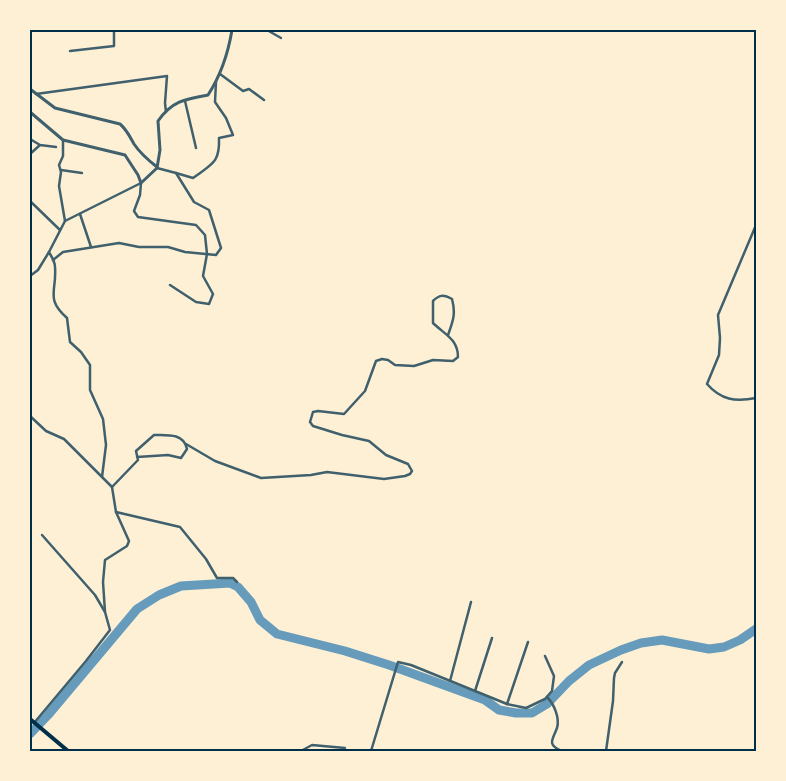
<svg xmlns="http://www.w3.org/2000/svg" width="786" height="781" font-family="Barlow,sans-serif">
<rect width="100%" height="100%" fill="#fdf0d5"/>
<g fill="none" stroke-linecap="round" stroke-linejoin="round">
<path stroke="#669bbc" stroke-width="9" d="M30,734l18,-19 89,-106 22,-14 22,-9 49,-3 8,4 13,15 9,18 17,14 68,17 44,14 96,35 14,10 17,3h16l15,-9 22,-23 20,-16 32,-15 20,-7 21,-3 47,9 15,-2 16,-7 16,-11"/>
<g stroke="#3f606c" stroke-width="2.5">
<path d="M267,30l14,8"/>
<path d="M70,51l44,-5v-16"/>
<path d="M220,74l23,17 6,-2 15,11"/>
<path d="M36,94l131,-18 -2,27 1,9"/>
<path d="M185,101l11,47"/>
<path d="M30,139l10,6 16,2"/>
<path d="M63,140v16l-4,9 2,7 -2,14 6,35"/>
<path d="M30,154l10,-9"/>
<path d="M61,170l21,3"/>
<path d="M176,173l17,5c19,-14 27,-15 26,-40l14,-3 -7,-17 -11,-16 1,-20"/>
<path d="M141,183l-1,12 -6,16 4,6 58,8 9,10 2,19 -4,22 10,18 -4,10 -13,-2 -26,-17"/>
<path d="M30,201l30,29"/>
<path d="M80,214l11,33"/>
<path d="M756,225l-38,90 2,23 -1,17 -12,29c14,16 28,18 49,14"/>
<path d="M53,260l10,-8 56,-9 20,4h29l17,5 31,3 5,-7 -12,-38 -15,-8 -18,-29 -19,-5"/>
<path d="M30,276l8,-6 11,-18"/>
<path d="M30,416l16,15 18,8 48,48 4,25 13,29 -2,5 -22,14 -2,22 2,30"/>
<path d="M186,444l29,17 46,17 50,-3 16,-3 57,7 21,-3 5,-2 2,-3 -4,-7 -22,-9 -17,-14 -27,-6 -29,-9 -3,-4 3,-10 5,-1 26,3 21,-23 11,-30 6,-2 6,1 7,5 19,1 19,-6 20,1 5,-4c0,-18 -14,-23 -25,-34v-22c6,-6 10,-7 19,-2 4,15 1,22 -4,36"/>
<path d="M102,477l4,-32 -3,-26 -13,-29v-25l-9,-13 -11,-10 -3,-24c-22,-20 -10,-26 -12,-51 0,-6 -4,-11 -6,-15l16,-31 76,-38"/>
<path d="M112,487l26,-27 -2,-9 18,-16c13,0 30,-2 33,14l-6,9 -13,-3 -31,2"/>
<path d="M116,512l64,15 26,32 11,19h16l4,4"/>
<path d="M450,681l21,-79"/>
<path d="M475,691l17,-53"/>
<path d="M547,697c7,7 13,21 10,31 -4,11 -11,17 5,23"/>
<path d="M507,704l21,-62"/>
<path d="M34,723l52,-62 24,-31 -5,-18 -10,-17 -53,-60"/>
<path d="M301,751l11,-6 33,3"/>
<path d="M371,751l27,-89 13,3 96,39 19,4 19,-9 7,-8 2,-15 -9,-20"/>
<path d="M606,751l7,-50 1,-23 1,-5 7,-11"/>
</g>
<g stroke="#3f606c" stroke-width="3">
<path d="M30,89l25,19 65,16c7,6 10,13 14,20 6,9 14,16 23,23"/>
<path d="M30,112l33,28 62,15 13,20 3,8 16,-15 3,-18 -2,-29c14,-20 27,-22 50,-26 13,-20 20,-41 24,-65"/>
</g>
<path stroke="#003049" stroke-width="4" d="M30,719l38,32"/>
</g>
<rect width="786" height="781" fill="none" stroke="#fdf0d5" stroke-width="62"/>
<rect x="31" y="31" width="724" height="719" fill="none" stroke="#003049" stroke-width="2"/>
</svg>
